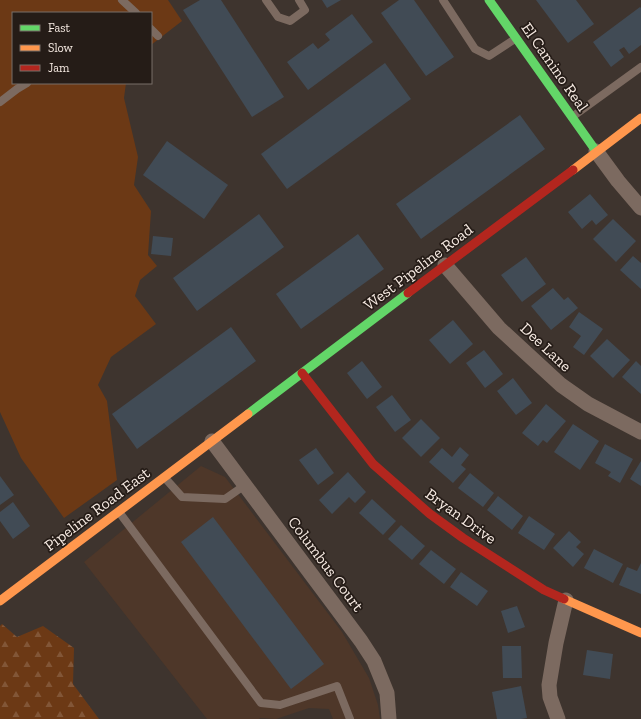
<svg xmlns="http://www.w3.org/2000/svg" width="641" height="719" font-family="'Zilla Slab',serif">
<defs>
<pattern id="forest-firs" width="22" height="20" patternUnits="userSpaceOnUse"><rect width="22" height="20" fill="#6c3915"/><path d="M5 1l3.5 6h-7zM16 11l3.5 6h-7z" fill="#825637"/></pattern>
</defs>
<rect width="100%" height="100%" fill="#3e342e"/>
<path fill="#4e3729" d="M201,466l24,11 117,155 27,46 9,27 2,14h-47l-4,-10 -20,-1 -33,11 -16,-1 -1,1h-52l-123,-157z"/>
<path fill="url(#forest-firs)" d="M2,624l15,13 26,-11 31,22 -1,36 26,35h-99v-93z"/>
<path fill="#6c3915" d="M0,0h168l14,21 -31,24v-32h-138v70h113l-2,15 14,59 -4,28 17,26 -3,44 9,11 -17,14 -5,16 21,28 -45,33 -13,28 9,16 10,79 -53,38 -43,-60 -21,-46z"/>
<g fill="#414b55">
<path d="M200,0h21l63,97 -32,20 -69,-107z"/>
<path d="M322,0h19l-14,8z"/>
<path d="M399,0h15l40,57 -28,19 -45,-63z"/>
<path d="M536,0h40l18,24 -26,19z"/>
<path d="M640,7l1,1v37l-12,9 -5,-7 -5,3 5,7 -13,10 -18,-25z"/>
<path d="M352,14l21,28 -65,48 -21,-28 26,-19 5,6 12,-9 -5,-6z"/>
<path d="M385,63l26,36 -124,90 -26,-35z"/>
<path d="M520,115l25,34 -124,90 -25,-35z"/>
<path d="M167,141l61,44 -24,34 -61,-44z"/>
<path d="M590,194l18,21 -12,10 -4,-5 -10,9 -14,-17z"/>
<path d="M259,214l25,33 -87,64 -24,-33z"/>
<path d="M613,219l23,22 -20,21 -23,-23z"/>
<path d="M358,234l26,35 -83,60 -25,-35z"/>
<path d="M153,236l20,2 -2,18 -20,-2z"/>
<path d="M633,256l8,7v26l-21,-19z"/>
<path d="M526,257l20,27 -24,18 -21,-27z"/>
<path d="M553,288l11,12 4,-3 10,11 -27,22 -20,-24z"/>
<path d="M579,312l24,17 -19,26 -11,-8 8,-11 -12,-9z"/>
<path d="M453,320l20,24 -23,20 -21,-24z"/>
<path d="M231,327l25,34 -119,88 -25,-35z"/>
<path d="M607,339l23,21 -17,18 -23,-22z"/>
<path d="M484,350l19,24 -18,14 -19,-25z"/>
<path d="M362,361l20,26 -15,12 -20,-26z"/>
<path d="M636,361l5,5v28l-19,-17z"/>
<path d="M513,378l19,25 -16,12 -19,-24z"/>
<path d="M392,395l19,25 -16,12 -19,-25z"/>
<path d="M546,404l20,17 -19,22 -4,-3 -5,6 -16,-13z"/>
<path d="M421,419l19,19 -19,19 -19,-19z"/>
<path d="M573,424l26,17 -19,29 -26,-18z"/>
<path d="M605,444l28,15 -13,24 -12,-7 3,-4 -16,-9z"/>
<path d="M460,447l9,8 -8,10 5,4 -13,14 -24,-21 13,-14 10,9z"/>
<path d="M316,448l18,25 -16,12 -19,-25z"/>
<path d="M641,461v25l-11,-7z"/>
<path d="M348,472l18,20 -11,11 -6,-6 -17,17 -13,-14z"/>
<path d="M470,473l24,20 -11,14 -25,-19z"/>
<path d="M0,476l14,19 -14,10z"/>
<path d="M498,496l25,20 -11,14 -25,-20z"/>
<path d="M372,499l24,22 -13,14 -24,-22z"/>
<path d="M13,502l17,24 -17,13 -13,-18v-9z"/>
<path d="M529,516l26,18 -11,16 -26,-17z"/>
<path d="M213,517l111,147 -33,25 -110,-147z"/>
<path d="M401,525l24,21 -13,14 -24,-21z"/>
<path d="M569,531l12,11 -5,5 8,7 -11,13 -20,-19z"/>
<path d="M594,549l29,15 -10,19 -29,-15z"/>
<path d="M431,550l25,19 -12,15 -25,-20z"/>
<path d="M641,563v31l-22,-9 8,-18 10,4z"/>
<path d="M461,572l27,19 -11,15 -27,-19z"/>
<path d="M517,606l8,21 -17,6 -7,-22z"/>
<path d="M502,646h19l1,32h-19z"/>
<path d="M587,650l26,4 -3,25 -27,-4z"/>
<path d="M521,686l6,32 -6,1h-24l-5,-27z"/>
</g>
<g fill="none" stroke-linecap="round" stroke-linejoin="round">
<g stroke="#7c6a60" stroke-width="8">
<path d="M122,0l14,13"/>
<path d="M266,0l12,17 12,4 15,-11 -6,-10"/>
<path d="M443,0l32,49 14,7 26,-17"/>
<path d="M151,29l7,7"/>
<path d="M0,102l17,-13 10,-6"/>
<path d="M572,117l69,-50"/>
<path d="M165,478l17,19 43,2 20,-14"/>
<path d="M119,512l142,191 19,2 57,-19 13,33"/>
</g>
<g stroke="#7c6a60" stroke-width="15">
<path d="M596,151l22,30 23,27"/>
<path d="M445,265l54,63 62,57 27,19 53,28"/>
<path d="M212,441l149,200 13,20 13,32 2,26"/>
<path d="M558,719l-8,-22 -1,-12 7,-42 10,-43"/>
</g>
<g stroke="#63d668" stroke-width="9">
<path d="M489,0l107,151"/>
<path d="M248,414l160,-121"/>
</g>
<g stroke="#ff974d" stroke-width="9">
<path d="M573,170l68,-52"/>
<path d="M564,599l77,34"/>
<path d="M0,601l248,-187"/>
</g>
<g stroke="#b3261e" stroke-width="9">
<path d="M408,293l165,-123"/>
<path d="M302,373l71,91 57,50 33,24 81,52 20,9"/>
</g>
</g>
<g text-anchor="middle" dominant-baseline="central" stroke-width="3.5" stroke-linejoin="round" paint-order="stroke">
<g font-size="16" fill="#f6eae2" stroke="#251c17">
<text transform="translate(555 67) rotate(55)">El Camino Real</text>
<text transform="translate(418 267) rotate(-37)">West Pipeline Road</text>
<text transform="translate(546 347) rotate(43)">Dee Lane</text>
<text transform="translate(97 509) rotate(-37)">Pipeline Road East</text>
<text transform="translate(461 516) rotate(36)">Bryan Drive</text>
<text transform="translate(326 564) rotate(53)">Columbus Court</text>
</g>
</g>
<rect x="12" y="12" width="140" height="72" fill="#251c17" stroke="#796e68"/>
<rect x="20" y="25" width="20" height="6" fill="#63d668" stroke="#796e68"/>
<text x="48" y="32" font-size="12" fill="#f6eae2">Fast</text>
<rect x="20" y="45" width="20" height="6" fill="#ff974d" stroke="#796e68"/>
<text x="48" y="52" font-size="12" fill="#f6eae2">Slow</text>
<rect x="20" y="65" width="20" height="6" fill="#b3261e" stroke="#796e68"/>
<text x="48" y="72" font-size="12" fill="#f6eae2">Jam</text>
</svg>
